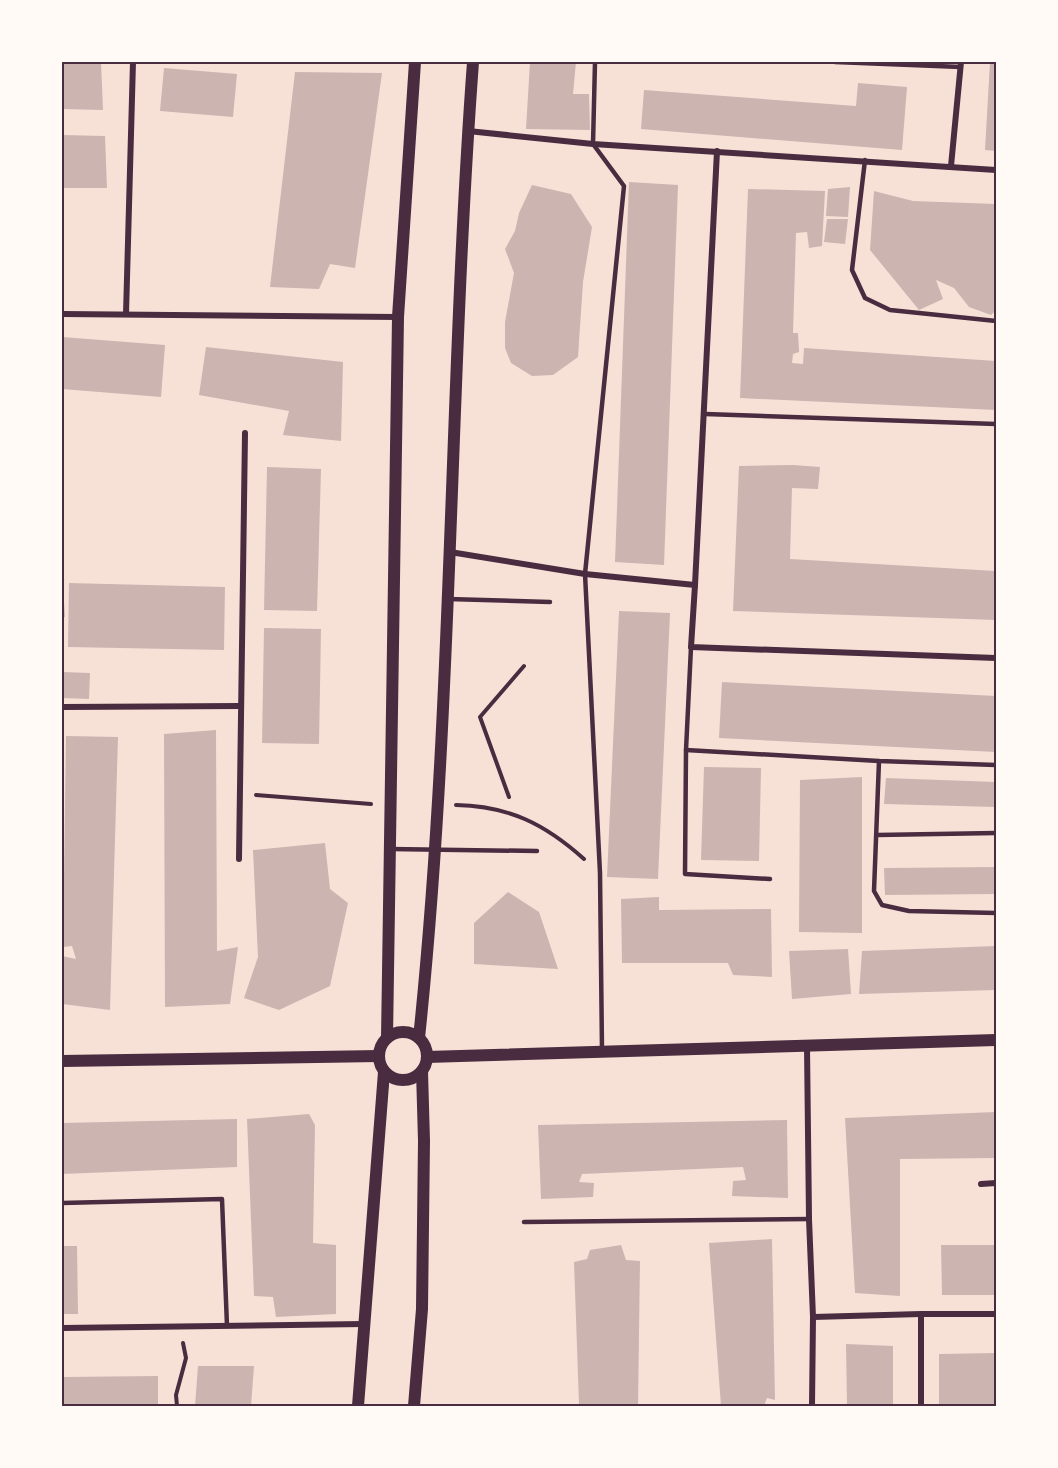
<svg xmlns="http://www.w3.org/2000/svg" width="1058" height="1468" font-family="'Libre Baskerville',serif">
<rect width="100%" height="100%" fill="#f7e1d7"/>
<g fill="#ccb4b1">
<path d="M62,62h39l2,48 -41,-1z"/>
<path d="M530,62h46l-3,32h16l1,36 -64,-1z"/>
<path d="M990,62h6v89l-11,-1z"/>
<path d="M164,68l73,6 -4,43 -73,-6z"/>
<path d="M295,72l87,1 -27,195 -25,-4 -11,25 -49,-2z"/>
<path d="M858,83l49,4 -5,63 -261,-21 3,-39 212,16z"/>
<path d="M62,135l43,1 2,52h-45z"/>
<path d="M629,182l49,3 -14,380 -49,-3z"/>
<path d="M532,185l39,9 21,33 -9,55 -5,75 -25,18 -21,1 -21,-13 -6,-15v-26l9,-49 -9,-24 10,-18 4,-18z"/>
<path d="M850,187l-2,30 -22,-1 2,-27z"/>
<path d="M748,189l77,2 -3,55 -13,2 -2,-16 -11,1 -3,100h5l1,19 -6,2 -1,9 11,1 1,-16 192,13v49l-256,-12z"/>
<path d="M874,191l39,10 83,3v106l-5,5 -22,-8 -15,-19 -18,-8 7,19 -24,11 -49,-60z"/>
<path d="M827,219h21l-3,25 -21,-2z"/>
<path d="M62,337l103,8 -4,52 -99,-8z"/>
<path d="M206,347l137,15 -2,79 -58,-6 6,-24 -90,-16z"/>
<path d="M793,465l27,2 -2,22 -26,-1 -2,71 206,12v49l-263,-9 6,-145z"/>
<path d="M267,467l54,2 -4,142 -53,-1z"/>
<path d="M69,583l156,4 -1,63 -156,-3z"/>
<path d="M62,588h1l2,29h-3z"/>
<path d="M619,611l51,2 -12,266 -51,-2z"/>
<path d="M264,628l57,1 -2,115 -57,-1z"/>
<path d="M62,672l28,1 -1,26 -27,-1z"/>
<path d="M722,682l274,14v56l-277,-14z"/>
<path d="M216,730l1,221 21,-4 -8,57 -65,3 -1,-273z"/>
<path d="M66,736l52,1 -8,273 -48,-6v-48l14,3 -4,-13 -9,1z"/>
<path d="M704,767l57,1 -2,93 -58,-1z"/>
<path d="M862,777v156l-63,-1 1,-152z"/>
<path d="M886,778l110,4v25l-112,-3z"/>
<path d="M325,843l5,46 18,14 -18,83 -51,24 -35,-12 14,-41 -5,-107z"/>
<path d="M996,867v27l-111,1 -1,-27z"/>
<path d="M508,892l31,20 19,57 -84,-5v-41z"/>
<path d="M659,897v13l112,-1 1,68 -39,-2 -5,-12h-106l-1,-64z"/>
<path d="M996,946v44l-137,4 3,-43z"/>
<path d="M848,949l3,45 -59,5 -3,-48z"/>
<path d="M996,1112v46l-96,1v137l-45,-3 -10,-175z"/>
<path d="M309,1114l6,11 -2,118 23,2v69l-60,3 -3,-20 -19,-1 -7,-177z"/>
<path d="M237,1119v48l-175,7v-51z"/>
<path d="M787,1120l1,78 -56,-2 1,-15 13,-1 -3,-13 -161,7 -3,8 15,1 -1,14 -52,2 -3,-74z"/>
<path d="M772,1239l3,161 -8,-2 -3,8h-43l-12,-163z"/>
<path d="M621,1245l5,15 14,1 -2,145h-58l-1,-2 -5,-142 13,-3 3,-9z"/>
<path d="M941,1245h55v50h-54z"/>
<path d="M62,1246h15l1,68h-16z"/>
<path d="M846,1344l47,2v60h-46z"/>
<path d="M996,1353v53h-57v-52z"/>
<path d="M198,1366h56l-3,40h-56z"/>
<path d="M158,1376v30h-96v-29z"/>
</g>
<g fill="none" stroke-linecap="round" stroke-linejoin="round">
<g stroke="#4a2c40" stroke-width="4">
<path d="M256,795l115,9"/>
<path d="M509,797l-29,-80 44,-51"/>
<path d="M456,805c53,1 89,19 128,54"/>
<path d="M177,1406l-1,-11 10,-37 -3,-15"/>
</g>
<g stroke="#4a2c40" stroke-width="4.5">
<path d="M595,62l-2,82 31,42 -39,388 15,299 2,178"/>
<path d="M835,62l126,5"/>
<path d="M865,160l-13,110 13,28 25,12 106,11"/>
<path d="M705,414l291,10"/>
<path d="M448,599l102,3"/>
<path d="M691,647l-5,103 -1,124 85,5"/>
<path d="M686,750l193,11 117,4"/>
<path d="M879,761l-5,130 8,14 27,6 87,2"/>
<path d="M877,835l119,-2"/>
<path d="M390,849l147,2"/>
<path d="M62,1203l160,-4 5,127"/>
<path d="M524,1222l285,-3"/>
</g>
<g stroke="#4a2c40" stroke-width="6">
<path d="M468,131l125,13 403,26"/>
<path d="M951,166l10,-104"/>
<path d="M62,314l336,3"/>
<path d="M126,314l7,-252"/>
<path d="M450,552l135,22 110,11 -4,62 305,11"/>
<path d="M695,585l22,-434"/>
<path d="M62,707l179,-1"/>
<path d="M239,859l6,-426"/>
<path d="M807,1047l2,172 4,98 -1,89"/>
<path d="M981,1184l15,-1"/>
<path d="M813,1317l108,-3h75"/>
<path d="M62,1328l302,-4"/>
<path d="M921,1406v-92"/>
</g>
<g stroke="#4a2c40" stroke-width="12">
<circle cx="403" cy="1056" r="24"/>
<path d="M387,1038l11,-721 17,-255"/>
<path d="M419,1038c34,-324 30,-651 54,-976"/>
<path d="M427,1057l569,-17"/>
<path d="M62,1061l317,-5"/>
<path d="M358,1406l26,-334"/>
<path d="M414,1406l8,-97 2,-168 -2,-70"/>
</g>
</g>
<rect width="1058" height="1468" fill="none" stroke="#fffaf5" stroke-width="126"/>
<rect x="63" y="63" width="932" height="1342" fill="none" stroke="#4a2c40" stroke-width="2"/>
</svg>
